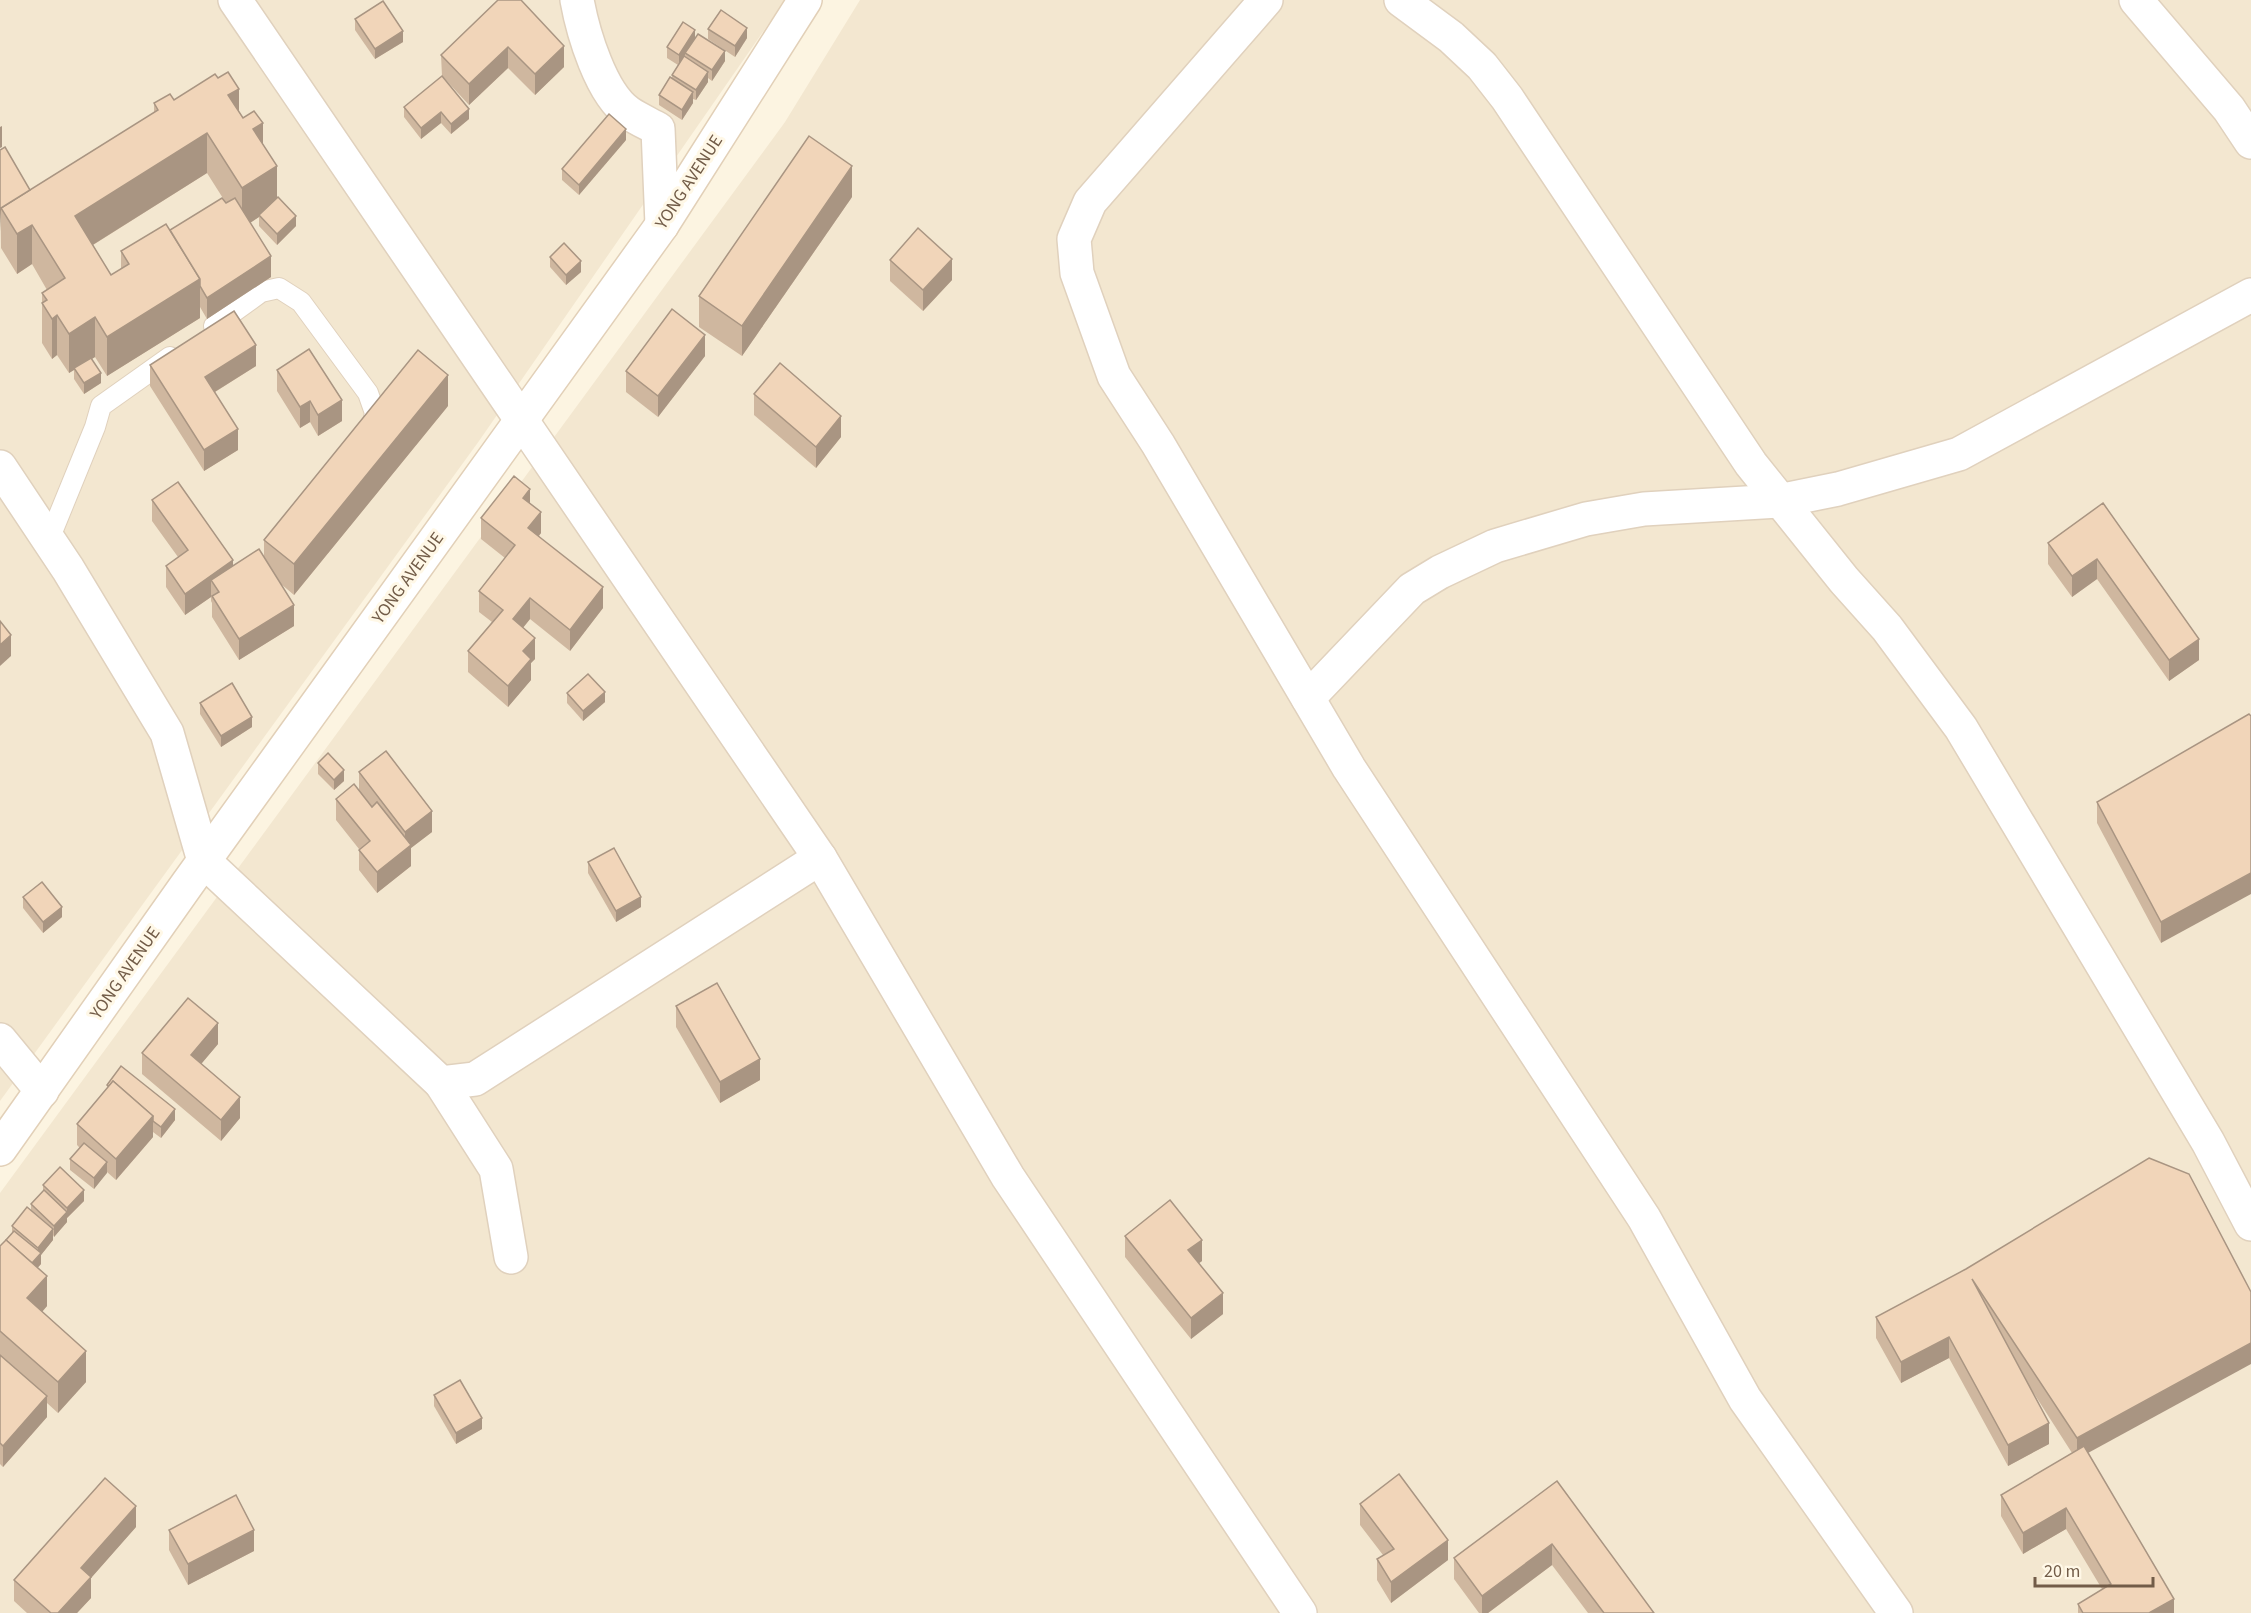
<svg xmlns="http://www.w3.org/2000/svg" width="2251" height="1613" font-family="'Source Sans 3',sans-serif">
<rect width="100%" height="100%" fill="#fcf4e1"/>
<g fill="#f3e7d0">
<path d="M0,0h785l-306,441 -479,660z"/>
<path d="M860,0h1391v1613h-2251v-420l785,-1071z"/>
</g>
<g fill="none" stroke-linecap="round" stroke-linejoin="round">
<g stroke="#e0d1bd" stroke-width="22">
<g id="lane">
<path d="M214,326l47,-34 18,-4 22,14 67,91 7,20 -4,18"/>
<path d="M48,542l47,-115 6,-21 69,-49"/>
</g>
</g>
<g stroke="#e0d1bd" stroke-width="36">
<g id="street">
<path d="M235,0l585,858 188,319 292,436"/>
<path d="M577,0c6,33 24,94 52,113 9,6 20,11 29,16l4,96"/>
<path d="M1266,0l-176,202 -16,37 3,34 37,103 44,68 191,324 295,450 101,181 151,214"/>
<path d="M1401,0l50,37 31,29 25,32 244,366 93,116 43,48 74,100 247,414 43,82"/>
<path d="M2136,0l93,109 22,33"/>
<path d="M0,467l68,102 99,164 37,128 237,222 34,-4 345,-221"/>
<path d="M1308,698l104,-109 28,-17 55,-26 91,-27 58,-10 135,-8 59,-12 121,-35 292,-159"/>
<path d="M0,1040l42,51"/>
<path d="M441,1083l55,86 15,88"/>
</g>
</g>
<g stroke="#e2d0b8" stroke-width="36">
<path id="secondary" d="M0,1149l188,-266 474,-658 143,-225"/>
</g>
<use href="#lane" stroke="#fff" stroke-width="20"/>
<use href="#street" stroke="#fff" stroke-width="33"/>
<use href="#secondary" stroke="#fff" stroke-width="33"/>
</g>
<g fill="#cfb79f" fill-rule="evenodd">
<path d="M498,0l66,67 -29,28 -27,-27 -39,37 -25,-27 25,41 -18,15 -10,-11 -20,16 -17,-22v-10l38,-31 -1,-21z"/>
<path d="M355,19l48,23 -28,17 -20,-29z"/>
<path d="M708,29l39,9 -12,19 -27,-18z"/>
<path d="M695,39l30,22 -13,20 -4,-3v4l-12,18 -3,-1v4l-11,17 -23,-15v-10l13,-16v-4l6,-10 -11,-7v-11z"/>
<path d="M174,100l65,12 24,32 14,54 19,28 -19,19 -18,-19v-9l-9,6 21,54 -64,42 -7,-12v11l-93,58 -12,-19 -3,2 9,24 -17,11 -10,-15v-9l-5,3 -12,-18 -5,4 -10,-16v-50l5,-3 -15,-26 -15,10 -16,-26 -1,-98 30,40 124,-77v-10zM207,173l19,30 -56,27 -49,21v18l-10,6 -18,-30z"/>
<path d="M626,140l-47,55 -17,-15v-11z"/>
<path d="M852,197l-110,159 -43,-29v-31z"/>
<path d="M550,257l31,15 -15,13 -16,-18z"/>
<path d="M890,260l62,20 -29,31 -33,-30z"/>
<path d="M705,356l-47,61 -32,-25v-21z"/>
<path d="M150,365l106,1 -41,26 23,58 -34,21 -54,-85z"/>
<path d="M277,370l65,51 -24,15 -8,-14 -10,6 -23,-37z"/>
<path d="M754,394l87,43 -25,31 -62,-53z"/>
<path d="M448,406l-154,189 -13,-11 13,42 -55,34 -27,-43v-14l-1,-2v-4l-26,18 -19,-28v-21l12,-9 -26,-36v-21l81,66 31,-8v-18z"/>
<path d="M530,503l11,30 -2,3 64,72 -33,43 -40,-32 -7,9 12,31 -4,4v17l-23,27 -40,-35v-21l24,-29 -13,-10v-21l26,-33 -24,-19v-21z"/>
<path d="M2103,503l96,157 -30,21 -72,-102 -25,18 -24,-33v-21z"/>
<path d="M567,693l38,9 -22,19 -16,-18z"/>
<path d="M200,703l52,24 -31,20 -21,-33z"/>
<path d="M2251,716l-90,227 -64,-120v-21z"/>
<path d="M318,763l26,18 -10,9 -16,-16z"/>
<path d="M359,772l73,60 -21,16v18l-34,27 -18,-23v-21l-23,-29v-21l23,-9z"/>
<path d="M588,862l53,45 -25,15 -28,-49z"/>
<path d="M23,897l39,20 -19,16 -20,-25z"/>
<path d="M676,1006l84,74 -40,23 -44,-76z"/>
<path d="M218,1044l-17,20 39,54 -19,23 -79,-67v-21z"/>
<path d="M107,1085l68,35 -14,18 -8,-6v5l-37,43 -9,-8 -13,17 -24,-19v-11l10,-11 -3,-3v-21l30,-35z"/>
<path d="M43,1185l41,16 -17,17v4l-13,15 -1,-2v5l-12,15v9l-3,3 9,39 -5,6 44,70 -28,31 -11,-10v14l-44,50 -3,-3v-218l12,-13v-7l19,-15v-7l12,-13z"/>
<path d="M1125,1236l77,25 -3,2 24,51 -32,25 -66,-82z"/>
<path d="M1966,1269l122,184 86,160h-96v-9l24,-15 -36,-60 -43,25 -22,-38v-21l71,-42 -39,-61 16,52 -41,22 -59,-108 -48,25 -25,-45v-21z"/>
<path d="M434,1395l48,34 -26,15 -22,-38z"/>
<path d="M1557,1481l97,132h-66l-36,-48 -64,48h-9l-25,-34v-21z"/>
<path d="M1360,1504l88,56 -57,43 -14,-23v-21l6,-4 -23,-30z"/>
<path d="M136,1527l-45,51v20l-14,15h-50l-13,-12v-21z"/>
<path d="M169,1530l85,21 -66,34 -19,-35z"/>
</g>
<g fill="#a99582">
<path d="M747,28v10l-12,19v-11z"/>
<path d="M695,30v10l-10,13v2l-6,11v-11z"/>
<path d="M403,31v11l-28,17v-10z"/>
<path d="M564,46v21l-29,28v-21z"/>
<path d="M508,47v21l-39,37v-21z"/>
<path d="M725,51v10l-13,20v-11z"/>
<path d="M708,72v10l-12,18v-10z"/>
<path d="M239,89v40l-11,-34z"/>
<path d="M693,92v11l-11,17v-10z"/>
<path d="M469,109v10l-18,15v-10z"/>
<path d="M441,112v11l-20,16v-11z"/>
<path d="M263,123v40l-10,-34z"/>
<path d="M2,126v21l-2,1v-21z"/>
<path d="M626,129v11l-47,55v-10z"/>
<path d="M207,133v40l-132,83v-40z"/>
<path d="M277,166v40l-18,9v2l-17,11v-40z"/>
<path d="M852,166v31l-110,159v-30z"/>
<path d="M0,210h1l-1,21z"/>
<path d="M296,216v10l-19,19v-11z"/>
<path d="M32,225v39l-15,10v-40z"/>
<path d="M271,256v21l-64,42v-21z"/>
<path d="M952,259v21l-29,31v-21z"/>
<path d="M581,261v11l-15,13v-10z"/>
<path d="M200,279v39l-93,58v-39z"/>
<path d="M57,315v40l-5,4v-40z"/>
<path d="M95,317v40l-26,16v-39z"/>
<path d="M705,335v21l-47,61v-21z"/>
<path d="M256,345v21l-51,32v-21z"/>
<path d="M101,373v10l-17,11v-11z"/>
<path d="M448,375v31l-154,189v-31z"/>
<path d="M342,400v21l-24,15v-21z"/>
<path d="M310,401v21l-10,6v-21z"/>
<path d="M841,416v21l-25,31v-21z"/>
<path d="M238,429v21l-34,21v-21z"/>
<path d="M530,489v21l-7,-12z"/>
<path d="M541,512v21l-13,16v-21z"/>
<path d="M2097,559v20l-25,18v-21z"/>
<path d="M233,560v21l-22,-1v17l-26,18v-21z"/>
<path d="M603,587v21l-33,43v-21z"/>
<path d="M530,598v21l-17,21v-21z"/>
<path d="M294,605v21l-55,34v-21z"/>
<path d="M11,635v21l-11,10v-21z"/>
<path d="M535,638v21l-4,4v17l-23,27v-21l15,-35z"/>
<path d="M2199,639v21l-30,21v-21z"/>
<path d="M605,692v10l-22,19v-10z"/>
<path d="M252,717v10l-31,20v-11z"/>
<path d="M344,770v11l-10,9v-10z"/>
<path d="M432,811v21l-21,16v18l-34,27v-21l28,-22v-18z"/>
<path d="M2251,873v21l-90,49v-21z"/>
<path d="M641,897v10l-25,15v-11z"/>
<path d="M62,907v10l-19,16v-11z"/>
<path d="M218,1023v21l-27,32v-21z"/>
<path d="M760,1059v21l-40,23v-21z"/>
<path d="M240,1097v21l-19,23v-21z"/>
<path d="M175,1109v11l-14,18v-11z"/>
<path d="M153,1116v21l-37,43v-21z"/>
<path d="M107,1162v11l-13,16v-11z"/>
<path d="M84,1190v11l-17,17v-10z"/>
<path d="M67,1212v10l-13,15v-11z"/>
<path d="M53,1229v11l-12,15v9l-17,19v-11l14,-15v-9z"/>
<path d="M1202,1240v21l-14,10v-21z"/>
<path d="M47,1276v30l-20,23v-31z"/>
<path d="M1223,1293v21l-32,25v-21z"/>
<path d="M1949,1337v21l-48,25v-21z"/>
<path d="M2251,1343v21l-174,95v-21z"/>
<path d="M86,1351v31l-28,31v-31z"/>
<path d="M47,1396v21l-44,50v-21z"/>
<path d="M482,1418v11l-26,15v-11z"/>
<path d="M2049,1423v21l-41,22v-21z"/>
<path d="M136,1506v21l-45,51v20l-14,15h-19l23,-45z"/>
<path d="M2066,1508v21l-43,25v-21z"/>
<path d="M254,1530v21l-66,34v-21z"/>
<path d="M1448,1540v20l-57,43v-21z"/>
<path d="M1552,1544v21l-64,48h-6v-17z"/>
<path d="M2174,1599v14h-25z"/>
</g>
<g fill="#f1d5b9" stroke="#a99582" stroke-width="1.5">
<path d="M498,0h23l43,46 -29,28 -27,-27 -39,37 -28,-29z"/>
<path d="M383,1l20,30 -28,18 -20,-30z"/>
<path d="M721,10l26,18 -12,18 -27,-17z"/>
<path d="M683,22l12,8 -16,25 -12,-8z"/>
<path d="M698,34l27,17 -13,19 -27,-17z"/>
<path d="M684,56l24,16 -12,18 -24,-15z"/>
<path d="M228,72l11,17 -11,6 15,23 11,-7 9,12 -10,6 24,37 -35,22 -35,-55 -132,83 36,59 18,-11 -8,-13 45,-27 34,55 -93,58 -12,-20 -26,17 -12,-19 -5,4 -10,-16 5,-3 -5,-7 23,-15 -33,-53 -15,9 -16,-26 157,-98 -4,-7 16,-9 4,6 41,-26 3,4z"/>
<path d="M442,76l27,33 -18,15 -10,-12 -20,16 -17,-21z"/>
<path d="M670,77l23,15 -11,18 -23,-15z"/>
<path d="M609,114l17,15 -47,56 -17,-16z"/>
<path d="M809,136l43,30 -110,160 -43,-30z"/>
<path d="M5,147l25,43 -29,18v1l-1,1v-60z"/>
<path d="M278,197l18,19 -19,18 -18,-19z"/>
<path d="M222,198l4,5 9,-5 36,58 -64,42 -7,-12v-7l-30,-49z"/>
<path d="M918,228l34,31 -29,31 -33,-30z"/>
<path d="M564,243l17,18 -15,14 -16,-18z"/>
<path d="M672,309l33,26 -47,61 -32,-25z"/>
<path d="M234,311l22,34 -51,32 33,52 -34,21 -54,-85z"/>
<path d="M309,349l33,51 -24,15 -8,-14 -10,6 -23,-37z"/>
<path d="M418,350l30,25 -154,189 -30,-24z"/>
<path d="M91,358l10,15 -17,10 -10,-15z"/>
<path d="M780,363l61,53 -25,31 -62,-53z"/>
<path d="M514,476l16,13 -7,9 18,14 -13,16 75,59 -33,43 -40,-32 -17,21 22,19 -12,13 8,8 -23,27 -40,-35 35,-41 -24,-19 36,-46 -34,-27z"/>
<path d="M178,482l55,78 -48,34 -19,-28 22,-16 -36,-50z"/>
<path d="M2103,503l96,136 -30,21 -72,-101 -25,17 -24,-33z"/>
<path d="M259,549l35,56 -55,34 -27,-43 7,-4 -8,-12z"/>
<path d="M0,621l11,14 -11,10z"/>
<path d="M588,674l17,18 -22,19 -16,-18z"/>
<path d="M232,683l20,34 -31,19 -21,-33z"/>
<path d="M2249,714l2,2v157l-90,49 -64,-120z"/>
<path d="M386,751l46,60 -27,21 -46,-60z"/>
<path d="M328,753l16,17 -10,10 -16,-17z"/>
<path d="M354,784l18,23 5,-5 34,43 -34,27 -18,-22 11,-9 -34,-42z"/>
<path d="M614,848l27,49 -25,14 -28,-49z"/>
<path d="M42,882l20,25 -19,15 -20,-25z"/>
<path d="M717,983l43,76 -40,23 -44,-76z"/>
<path d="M188,998l30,25 -27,32 49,42 -19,23 -79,-67z"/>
<path d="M121,1066l54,43 -14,18 -8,-6v-5l-40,-35 -4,5 -2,-1z"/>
<path d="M113,1081l40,35 -37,43 -39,-35z"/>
<path d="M84,1143l23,19 -13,16 -24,-19z"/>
<path d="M2149,1158l40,16 62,118v51l-174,95 -105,-159 77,144 -41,22 -59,-108 -48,25 -25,-45 90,-48z"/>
<path d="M60,1167l24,23 -17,18 -24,-23z"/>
<path d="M44,1190l23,22 -13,14 -23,-22z"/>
<path d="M1170,1200l32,40 -14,10 35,43 -32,25 -66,-82z"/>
<path d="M27,1207l26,22 -15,19 -26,-22z"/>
<path d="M14,1231l27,22 -9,10 -26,-23z"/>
<path d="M6,1240l41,36 -20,22 59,53 -28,31 -58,-51v-85z"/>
<path d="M0,1355l47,41 -44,50 -3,-3z"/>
<path d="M460,1380l22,38 -26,15 -22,-38z"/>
<path d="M2084,1446l90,153 -25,14h-66l-5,-9 33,-20 -45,-76 -43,25 -22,-38z"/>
<path d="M1399,1474l49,66 -57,42 -14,-23 17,-10 -34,-45z"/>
<path d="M105,1478l31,28 -55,62 10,9 -33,36h-7l-37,-33z"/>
<path d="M1557,1481l97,132h-50l-52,-69 -70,52 -28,-38z"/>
<path d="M236,1495l18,35 -66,34 -19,-34z"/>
</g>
<g text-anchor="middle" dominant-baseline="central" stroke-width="6" stroke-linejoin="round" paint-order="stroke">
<g font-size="18" fill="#725c48" stroke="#fff8e7">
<text transform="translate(689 182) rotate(-57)">YONG AVENUE</text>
<text transform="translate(408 578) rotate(-54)">YONG AVENUE</text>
<text transform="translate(125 973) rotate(-55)">YONG AVENUE</text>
</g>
</g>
<path d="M2035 1577v9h118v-9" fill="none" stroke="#725c48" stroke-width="3"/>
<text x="2044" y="1577" font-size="18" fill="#725c48" stroke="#fff8e7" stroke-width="4.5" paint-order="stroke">20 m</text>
</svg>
